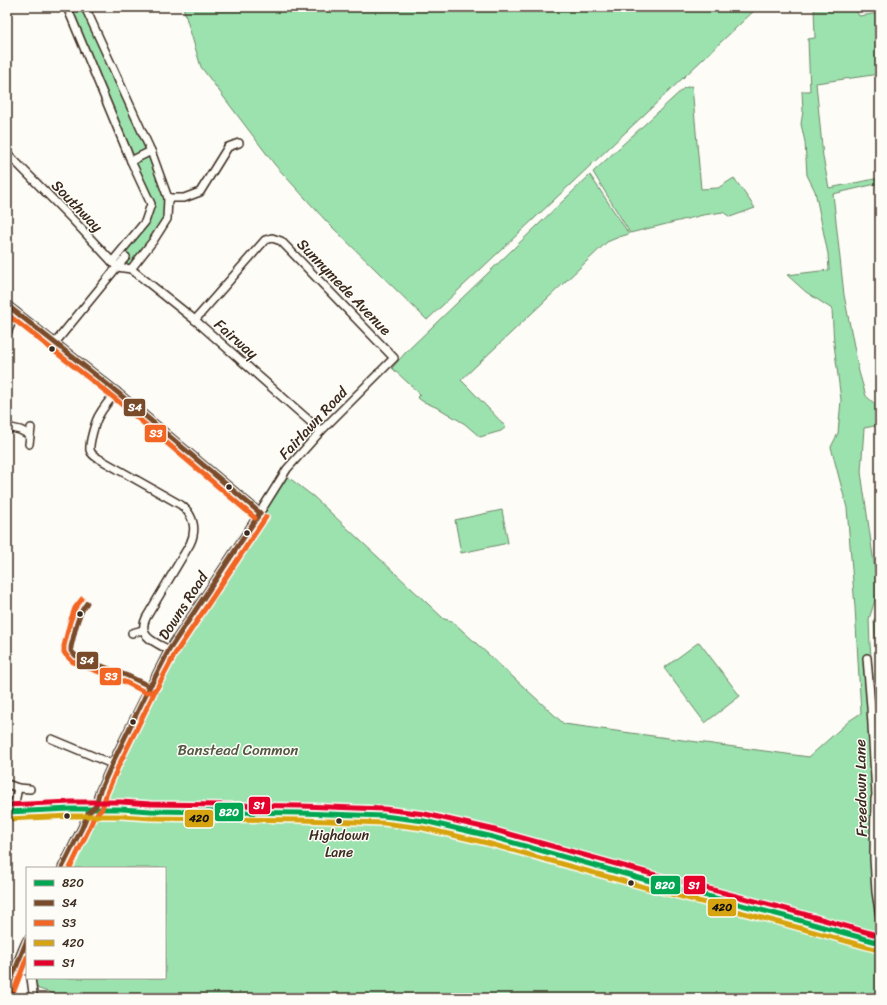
<svg xmlns="http://www.w3.org/2000/svg" width="887" height="1005" font-family="Sriracha,sans-serif">
<rect width="100%" height="100%" fill="#fdfcf7"/>
<filter id="ink" filterUnits="userSpaceOnUse"><feTurbulence type="fractalNoise" baseFrequency=".025" numOctaves="2"/><feDisplacementMap in="SourceGraphic" scale="8" xChannelSelector="R" yChannelSelector="G"/><feConvolveMatrix kernelMatrix="1 2 1 2 8 2 1 2 1" color-interpolation-filters="sRGB"/></filter>
<g filter="url(#ink)">
<g fill="#9ce2ae" stroke="#6c8666">
<path d="M67,7h18l83,191 -1,21 -36,50 -19,-7 33,-40 5,-18z"/>
<path d="M183,7h575l-331,313 -100,-98 -52,-57 -74,-98z"/>
<path d="M814,7h16l1,3 24,-2 4,8 21,-3v61l-64,9 7,74 6,31 51,-10v5l-47,11 11,101 15,77 7,24 9,8h5v21l-16,3 -3,44 17,119 -9,28 1,26 6,65 -4,5 4,73 4,8v202h-813l-28,-9 -4,-3 -2,-8h132v-110h-98l27,-55 6,-1 2,-14 67,-148 110,-168 9,-5 26,20 130,122 8,2 112,103 245,33 40,-36 12,-8 -6,-106 -8,-99 -16,-61 7,-14 3,-33 -7,-56 -2,-35 -26,-17 -19,-17 42,-5 -1,-16 -13,-63 -8,-16 -2,-33 -4,-18 2,-13 -1,-20h8l-2,-52 7,-1z"/>
<path d="M692,86l9,103 17,-1 16,-10 21,30 -25,9 -7,-5 -20,3 -73,18 -37,-61 91,-84z"/>
<path d="M590,175l39,59 -10,3 -12,5 -60,57 -86,81 8,8 37,39 -5,4 -21,6 -15,-13 -25,-15 -18,-8 -5,-4 3,-3 -28,-26 14,-16 132,-127z"/>
<path d="M502,510l6,33 -47,10 -6,-33z"/>
<path d="M874,619l6,5v63h-2z"/>
<path d="M699,642l41,54 -35,27 -41,-55z"/>
</g>
<g fill="none" stroke-linecap="round" stroke-linejoin="round">
<g stroke="#3b2a1e" stroke-width="10">
<g id="minor">
<path d="M67,7l64,154 20,43 -6,18 -33,40"/>
<path d="M85,7l66,144 17,47 -1,21 -14,22 -22,28"/>
<path d="M7,153l67,68 43,46 14,2"/>
<path d="M131,161l20,-10"/>
<path d="M168,198h16l16,-6 28,-45 11,-4"/>
<path d="M131,269l64,51 126,111"/>
<path d="M7,305l110,87 143,121"/>
<path d="M7,333l9,-21"/>
<path d="M55,343l62,-76 9,-10"/>
<path d="M117,392c-7,7 -14,16 -19,25 -3,6 -9,26 -8,33 1,4 3,5 6,7l85,48c13,10 16,25 9,39l-44,74c-9,19 9,24 23,32"/>
<path d="M7,427l13,3 10,5"/>
<path d="M29,444l2,-16"/>
<path d="M132,633l11,-3"/>
<path d="M867,658l4,49 5,88 -1,4 -1,59 2,34 4,25"/>
<path d="M52,739l60,25"/>
<path d="M7,784l11,4 12,1"/>
<path d="M13,812l5,-24"/>
<path d="M62,868l20,-40 6,-15 8,-7 3,-13 13,-29 30,-61 27,-53 83,-125 35,-56 34,-38 73,-73 -113,-117 -9,-3 -7,2 -70,80"/>
<path d="M17,966l10,5"/>
<path d="M31,978l2,15v5"/>
<path d="M7,990c7,-16 12,-34 20,-50"/>
</g>
</g>
<g stroke="#3b2a1e" stroke-width="12">
<path id="major" d="M7,812l64,-3h50l30,2 150,2 83,3 40,5 65,15 161,45 134,35 96,27"/>
</g>
<use href="#minor" stroke="#fdfcf7" stroke-width="7"/>
<use href="#major" stroke="#fcde96" stroke-width="9"/>
<g stroke="#fdfcf7" stroke-width="8">
<path id="bus-1" d="M7,812l64,-3h50l30,2 150,2 83,3 40,5 65,15 161,45 134,35 96,27"/>
</g>
<g stroke="#fdfcf7" stroke-width="8">
<g id="bus-2">
<path d="M7,305l110,87 143,121"/>
<path d="M87,603c-10,12 -12,29 -16,44v4l5,5 52,20 19,9h3l2,-2"/>
<path d="M152,683l17,-33 91,-137"/>
<path d="M62,868l20,-40 6,-15 8,-7 3,-13 13,-29 38,-78"/>
<path d="M7,990l20,-50"/>
</g>
</g>
<g stroke="#fdfcf7" stroke-width="8">
<g id="bus-3">
<path d="M7,314l106,83 142,121"/>
<path d="M82,599l-7,9 -5,14 -6,24v6l2,3 7,7 52,20 20,10h7l5,-4"/>
<path d="M158,686l17,-32 91,-137"/>
<path d="M70,868l18,-37 6,-14 8,-8 4,-14 12,-28 38,-78"/>
<path d="M13,993l14,-36"/>
</g>
</g>
<g stroke="#fdfcf7" stroke-width="8">
<path id="bus-4" d="M7,819l64,-3h50l30,2 150,2 82,3 40,5 64,15 161,45 134,35 96,27"/>
</g>
<g stroke="#fdfcf7" stroke-width="8">
<path id="bus-5" d="M7,805l64,-3h50l30,2 150,2 83,3 41,5 66,15 161,45 134,35 94,27"/>
</g>
<use href="#bus-1" stroke="#00a651" stroke-width="5"/>
<use href="#bus-2" stroke="#7a4b2a" stroke-width="5"/>
<use href="#bus-3" stroke="#f26522" stroke-width="5"/>
<use href="#bus-4" stroke="#d7a411" stroke-width="5"/>
<use href="#bus-5" stroke="#e4002b" stroke-width="5"/>
</g>
</g>
<g fill="#3b2a1e" stroke="#fdfcf7" stroke-width="1.5">
<circle cx="52" cy="349" r="3.5"/>
<circle cx="229" cy="487" r="3.5"/>
<circle cx="247" cy="533" r="3.5"/>
<circle cx="80" cy="614" r="3.5"/>
<circle cx="133" cy="722" r="3.5"/>
<circle cx="67" cy="816" r="3.5"/>
<circle cx="339" cy="821" r="3.5"/>
<circle cx="631" cy="883" r="3.5"/>
</g>
<g text-anchor="middle" dominant-baseline="central" stroke-width="3" stroke-linejoin="round" paint-order="stroke">
<g font-size="14" fill="#3b2a1e" stroke="#fdfcf7">
<text x="339" y="835">Highdown<tspan x="339" dy="17">Lane</tspan></text>
</g>
<g font-size="15" fill="#3b2a1e" stroke="#fdfcf7">
<text transform="translate(77 206) rotate(46)">Southway</text>
<text transform="translate(344 287) rotate(46)">Sunnymede Avenue</text>
<text transform="translate(236 339) rotate(41)">Fairway</text>
<text transform="translate(313 423) rotate(-47)">Fairlawn Road</text>
<text transform="translate(183 606) rotate(-57)">Downs Road</text>
<text transform="translate(861 788) rotate(-91)">Freedown Lane</text>
</g>
<g font-size="15" fill="#535842" stroke="#fdfcf7">
<text x="238" y="750">Banstead Common</text>
</g>
</g>
<g stroke="#fdfcf7" stroke-width="1.5">
<rect x="123" y="398" width="23" height="19" rx="4" fill="#7a4b2a"/>
<rect x="144" y="424" width="23" height="19" rx="4" fill="#f26522"/>
<rect x="76" y="651" width="23" height="19" rx="4" fill="#7a4b2a"/>
<rect x="99" y="667" width="23" height="19" rx="4" fill="#f26522"/>
<rect x="248" y="796" width="23" height="19" rx="4" fill="#e4002b"/>
<rect x="214" y="802" width="30" height="20" rx="4" fill="#00a651"/>
<rect x="184" y="809" width="30" height="19" rx="4" fill="#d7a411"/>
<rect x="650" y="875" width="31" height="20" rx="4" fill="#00a651"/>
<rect x="683" y="875" width="23" height="20" rx="4" fill="#e4002b"/>
<rect x="707" y="898" width="30" height="19" rx="4" fill="#d7a411"/>
</g>
<g font-size="11" text-anchor="middle" font-weight="bold" fill="#fff">
<text x="135" y="411">S4</text>
<text x="156" y="437">S3</text>
<text x="87" y="664">S4</text>
<text x="111" y="680">S3</text>
<text x="259" y="809">S1</text>
<text x="229" y="816">820</text>
<text x="665" y="889">820</text>
<text x="694" y="889">S1</text>
</g>
<g font-size="11" text-anchor="middle" font-weight="bold" fill="#111">
<text x="199" y="822">420</text>
<text x="722" y="911">420</text>
</g>
<rect width="887" height="1005" fill="none" stroke="#fdfcf7" stroke-width="24"/>
<rect x="12" y="12" width="863" height="981" fill="none" stroke="#3b2a1e" stroke-width="1.5" filter="url(#ink)"/>
<rect x="26" y="867" width="140" height="112" fill="#fdfcf7" stroke="#afa8a0"/>
<rect x="34" y="880" width="20" height="6" fill="#00a651" stroke="#afa8a0"/>
<text x="62" y="887" font-size="12" fill="#3b2a1e">820</text>
<rect x="34" y="900" width="20" height="6" fill="#7a4b2a" stroke="#afa8a0"/>
<text x="62" y="907" font-size="12" fill="#3b2a1e">S4</text>
<rect x="34" y="920" width="20" height="6" fill="#f26522" stroke="#afa8a0"/>
<text x="62" y="927" font-size="12" fill="#3b2a1e">S3</text>
<rect x="34" y="940" width="20" height="6" fill="#d7a411" stroke="#afa8a0"/>
<text x="62" y="947" font-size="12" fill="#3b2a1e">420</text>
<rect x="34" y="960" width="20" height="6" fill="#e4002b" stroke="#afa8a0"/>
<text x="62" y="967" font-size="12" fill="#3b2a1e">S1</text>
</svg>
